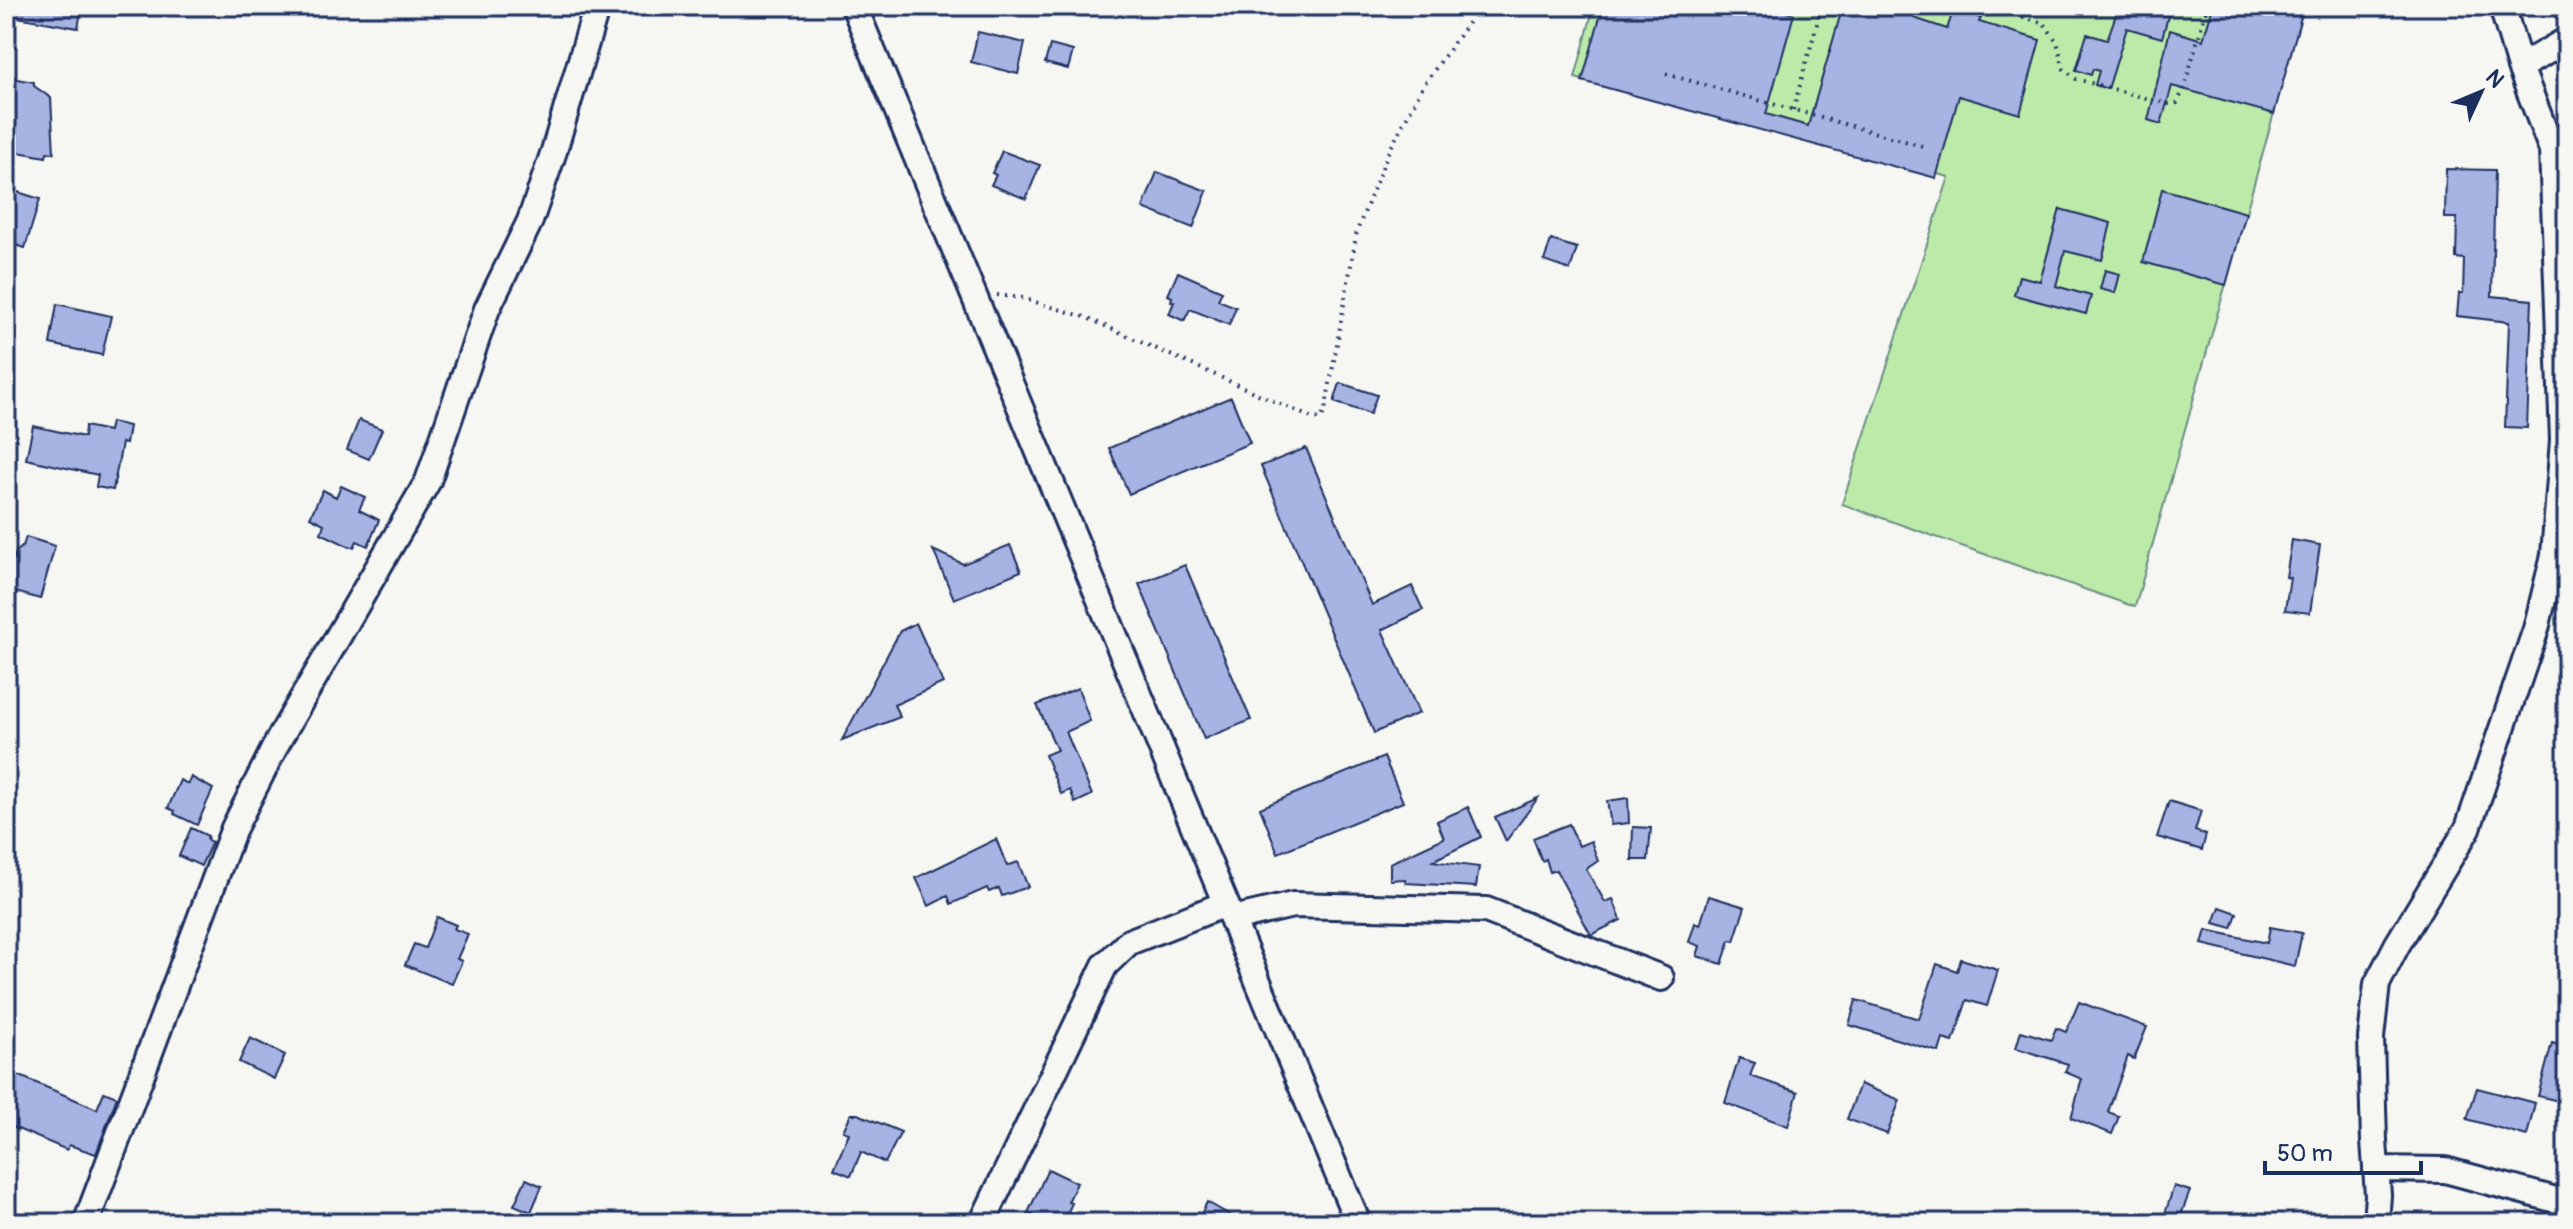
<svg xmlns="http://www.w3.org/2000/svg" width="2573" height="1229" font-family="Pangolin,sans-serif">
<rect width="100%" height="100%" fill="#f6f6f2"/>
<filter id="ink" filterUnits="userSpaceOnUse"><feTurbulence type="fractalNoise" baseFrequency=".0125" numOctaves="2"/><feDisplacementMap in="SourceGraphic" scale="16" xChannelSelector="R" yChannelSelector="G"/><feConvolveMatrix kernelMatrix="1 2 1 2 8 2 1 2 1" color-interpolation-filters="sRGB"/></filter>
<g filter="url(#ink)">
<path fill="#bceba9" stroke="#6c8d84" stroke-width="2" d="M1594,6h710l-169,601 -293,-103 107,-327 -374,-99z"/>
<g fill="#a7b3e3" stroke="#1b2f5e" stroke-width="2">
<path d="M6,6h76l-4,22 -72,-13z"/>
<path d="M1603,6h162l29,8 -28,100 42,12 35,-120h75l-4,12 33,11 7,-20 27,9 -2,4 61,18 -20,74 -61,-18 -23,82 -354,-97z"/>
<path d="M2119,6h52l-9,32 -35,-10 -19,61 -13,-4 4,-14 -6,-2 -2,6 -15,-5 11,-36 20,6z"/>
<path d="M2213,6h91l-30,108 -102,-28 -11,38 -13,-4 22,-90 33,10z"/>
<path d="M978,32l47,11 -7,31 -47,-12z"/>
<path d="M1050,45l23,6 -5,18 -23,-6z"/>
<path d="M6,77l28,5v4l17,12 3,55 -7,-1 -1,5 -40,-7z"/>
<path d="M1002,151l38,14 -14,34 -35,-14 5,-10 -4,-2z"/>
<path d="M2446,169l49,1 -3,126 40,4 -5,128 -22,-1 4,-105 -52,-6 2,-23h4l1,-34 -8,-1 1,-40h-12z"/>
<path d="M1157,172l50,19 -14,37 -50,-20z"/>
<path d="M8,189l32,10 -15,49 -19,-6v-52z"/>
<path d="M2162,189l84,24 -20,72 -83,-23z"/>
<path d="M2060,209l51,14 -9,37 -37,-9 -9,35 35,10 -5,18 -72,-19 5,-19 21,5z"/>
<path d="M1551,240l26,8 -7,22 -26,-9z"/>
<path d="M2105,270l15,4 -5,19 -15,-4z"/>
<path d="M1178,272l44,19 -4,9 18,7 -7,18 -39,-16 -6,12 -15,-7 5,-12 -3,-1 1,-4 -4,-2z"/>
<path d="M57,304l54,12 -9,39 -52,-11z"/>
<path d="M1340,383l37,12 -7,19 -36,-12z"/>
<path d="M1231,397l19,46 -121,51 -20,-46z"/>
<path d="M359,420l23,9 -13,30 -22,-9z"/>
<path d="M111,422l18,4 -3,18 -4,-1 -9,47 -17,-3 2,-12 -72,-16 7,-33 51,11 1,-11 24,5z"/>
<path d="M1306,448l66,157 40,-19 11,24 -41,20 37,83 -45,20 -113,-267z"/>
<path d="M341,486l24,11 -6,13 20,10 -11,26 -11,-5 -3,6h-4l-29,-14 3,-9 -14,-7 13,-27 13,7z"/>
<path d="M26,537l29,9 -15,53 -28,-8 -6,-8 10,-31 7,-6z"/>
<path d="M2292,540l28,5 -10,68 -25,-3 5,-32 -4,-1z"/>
<path d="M1010,545l11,26 -67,28 -21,-49 30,14z"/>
<path d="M1185,565l66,155 -47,19 -65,-155z"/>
<path d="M916,623l27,60 -49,22 6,12 -58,23 58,-109z"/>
<path d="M1078,688l12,33 -24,11 26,63 -17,8 -5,-13 -9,4 -16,-39 12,-5 -20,-45z"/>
<path d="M1384,757l19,45 -125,51 -18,-45z"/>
<path d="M191,777l22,12 -16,36 -23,-11 1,-3 -7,-3 12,-28 8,4z"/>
<path d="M1538,798l-32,43 -11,-24z"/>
<path d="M1628,798l1,25 -18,2 -4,-24z"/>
<path d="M2169,801l32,10 -6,20 11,4 -4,15 -45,-13z"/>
<path d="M1468,807l13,30 -49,24 47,6 -3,20 -70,-4 -1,-4 -15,1v-17l54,-25 -7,-17z"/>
<path d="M1569,824l10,22 12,-5 7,20 -12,8 19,33 8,-3 8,21 -30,15 -35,-65 -6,2 -4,-13 -4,2 -9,-23z"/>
<path d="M1633,827l18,1 -3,32h-16z"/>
<path d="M191,828l17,8 -1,4 5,2 -11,24 -22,-10z"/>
<path d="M996,839l11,27 11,-4 10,25 -26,9 -3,-8 -10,4 -2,-4 -36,16 -3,-8 -19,10 -13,-28z"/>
<path d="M1709,896l36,11 -11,34 -4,-1 -8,24 -25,-8 3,-10 -11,-4 6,-19 5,2z"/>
<path d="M2220,907l17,6 -5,15 -18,-5z"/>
<path d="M437,917l19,8 -2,4 14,5 -11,25 5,2 -10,23 -47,-19 9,-21 11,4z"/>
<path d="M2270,927l32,6 -7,33 -93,-22 4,-14 61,13z"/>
<path d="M1961,959l37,11 -11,36 -20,-6 -14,42 -10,-3 -4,13 -90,-27 7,-25 63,19 18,-55 20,7z"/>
<path d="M2079,1002l68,25 -13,32 -6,-3 -20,56 11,4 -7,18 -41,-16 11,-39 -17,-7 3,-8 -52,-16 5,-17 30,9 5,-12 10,4z"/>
<path d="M250,1038l35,17 -11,24 -35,-17z"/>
<path d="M2552,1043l15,4v56l-29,-7z"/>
<path d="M1739,1058l16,5 -5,13 48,16 -10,34 -63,-23z"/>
<path d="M6,1070l91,39 7,-17 13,5 -21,57 -27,-9 -2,5 -61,-26z"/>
<path d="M1860,1084l40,16 -13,34 -40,-15z"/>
<path d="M2477,1088l58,15 -8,33 -60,-17z"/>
<path d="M851,1114h7l43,18 -16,31 -24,-11 -10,24 -17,-7 15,-36 -6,-2z"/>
<path d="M1048,1169l29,14 -9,19 4,1 -9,20h-16l-19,-10z"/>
<path d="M526,1179l16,7 -11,26 -17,-7z"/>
<path d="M2174,1186l16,5 -12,32h-16z"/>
<path d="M1207,1202l37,21h-47z"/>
</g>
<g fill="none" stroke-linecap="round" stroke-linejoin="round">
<g stroke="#1b2f5e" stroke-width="30">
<g id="minor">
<path d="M854,6l504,1217"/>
<path d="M2520,67l47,-27"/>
<path d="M1233,919l60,-14 193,5 175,68"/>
<path d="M2376,1169l69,1 122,33"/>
<path d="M86,1223l148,-395 45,-89 149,-258 59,-172 43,-88 24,-70 43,-145"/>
<path d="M982,1223l123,-258 24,-23 96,-38"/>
<path d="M2376,1223l2,-28 -4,-54 -3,-103 6,-54 20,-39 71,-117 68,-199 18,-74 9,-115 -11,-290 -32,-83 -18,-61"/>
</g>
</g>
<g stroke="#1b2f5e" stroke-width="4" stroke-dasharray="2 6" stroke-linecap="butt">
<path d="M1984,6l60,17 13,19 7,27 12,10 92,25 9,-1 7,-14 23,-83"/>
<path d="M1666,74l260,73"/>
<path d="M1793,110l29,-104"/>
<path d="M997,295l25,3 63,19 227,101 9,1 4,-8 32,-180 30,-76 36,-69 57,-80"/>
</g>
<use href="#minor" stroke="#f6f6f2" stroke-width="24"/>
</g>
</g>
<rect width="2573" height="1229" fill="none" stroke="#f6f6f2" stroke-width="32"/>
<rect x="16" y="16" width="2541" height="1197" fill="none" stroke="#1b2f5e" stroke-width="3" filter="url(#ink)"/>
<g transform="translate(2481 92) rotate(46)" stroke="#f6f6f2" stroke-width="6" paint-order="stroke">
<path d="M0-6L14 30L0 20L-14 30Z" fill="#1b2f5e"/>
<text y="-12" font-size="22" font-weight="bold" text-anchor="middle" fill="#1b2f5e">N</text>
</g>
<path d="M2265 1161v12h156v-12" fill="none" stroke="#1b2f5e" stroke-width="4"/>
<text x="2277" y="1161" font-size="24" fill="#1b2f5e" stroke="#f6f6f2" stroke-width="6" paint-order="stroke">50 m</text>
</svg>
